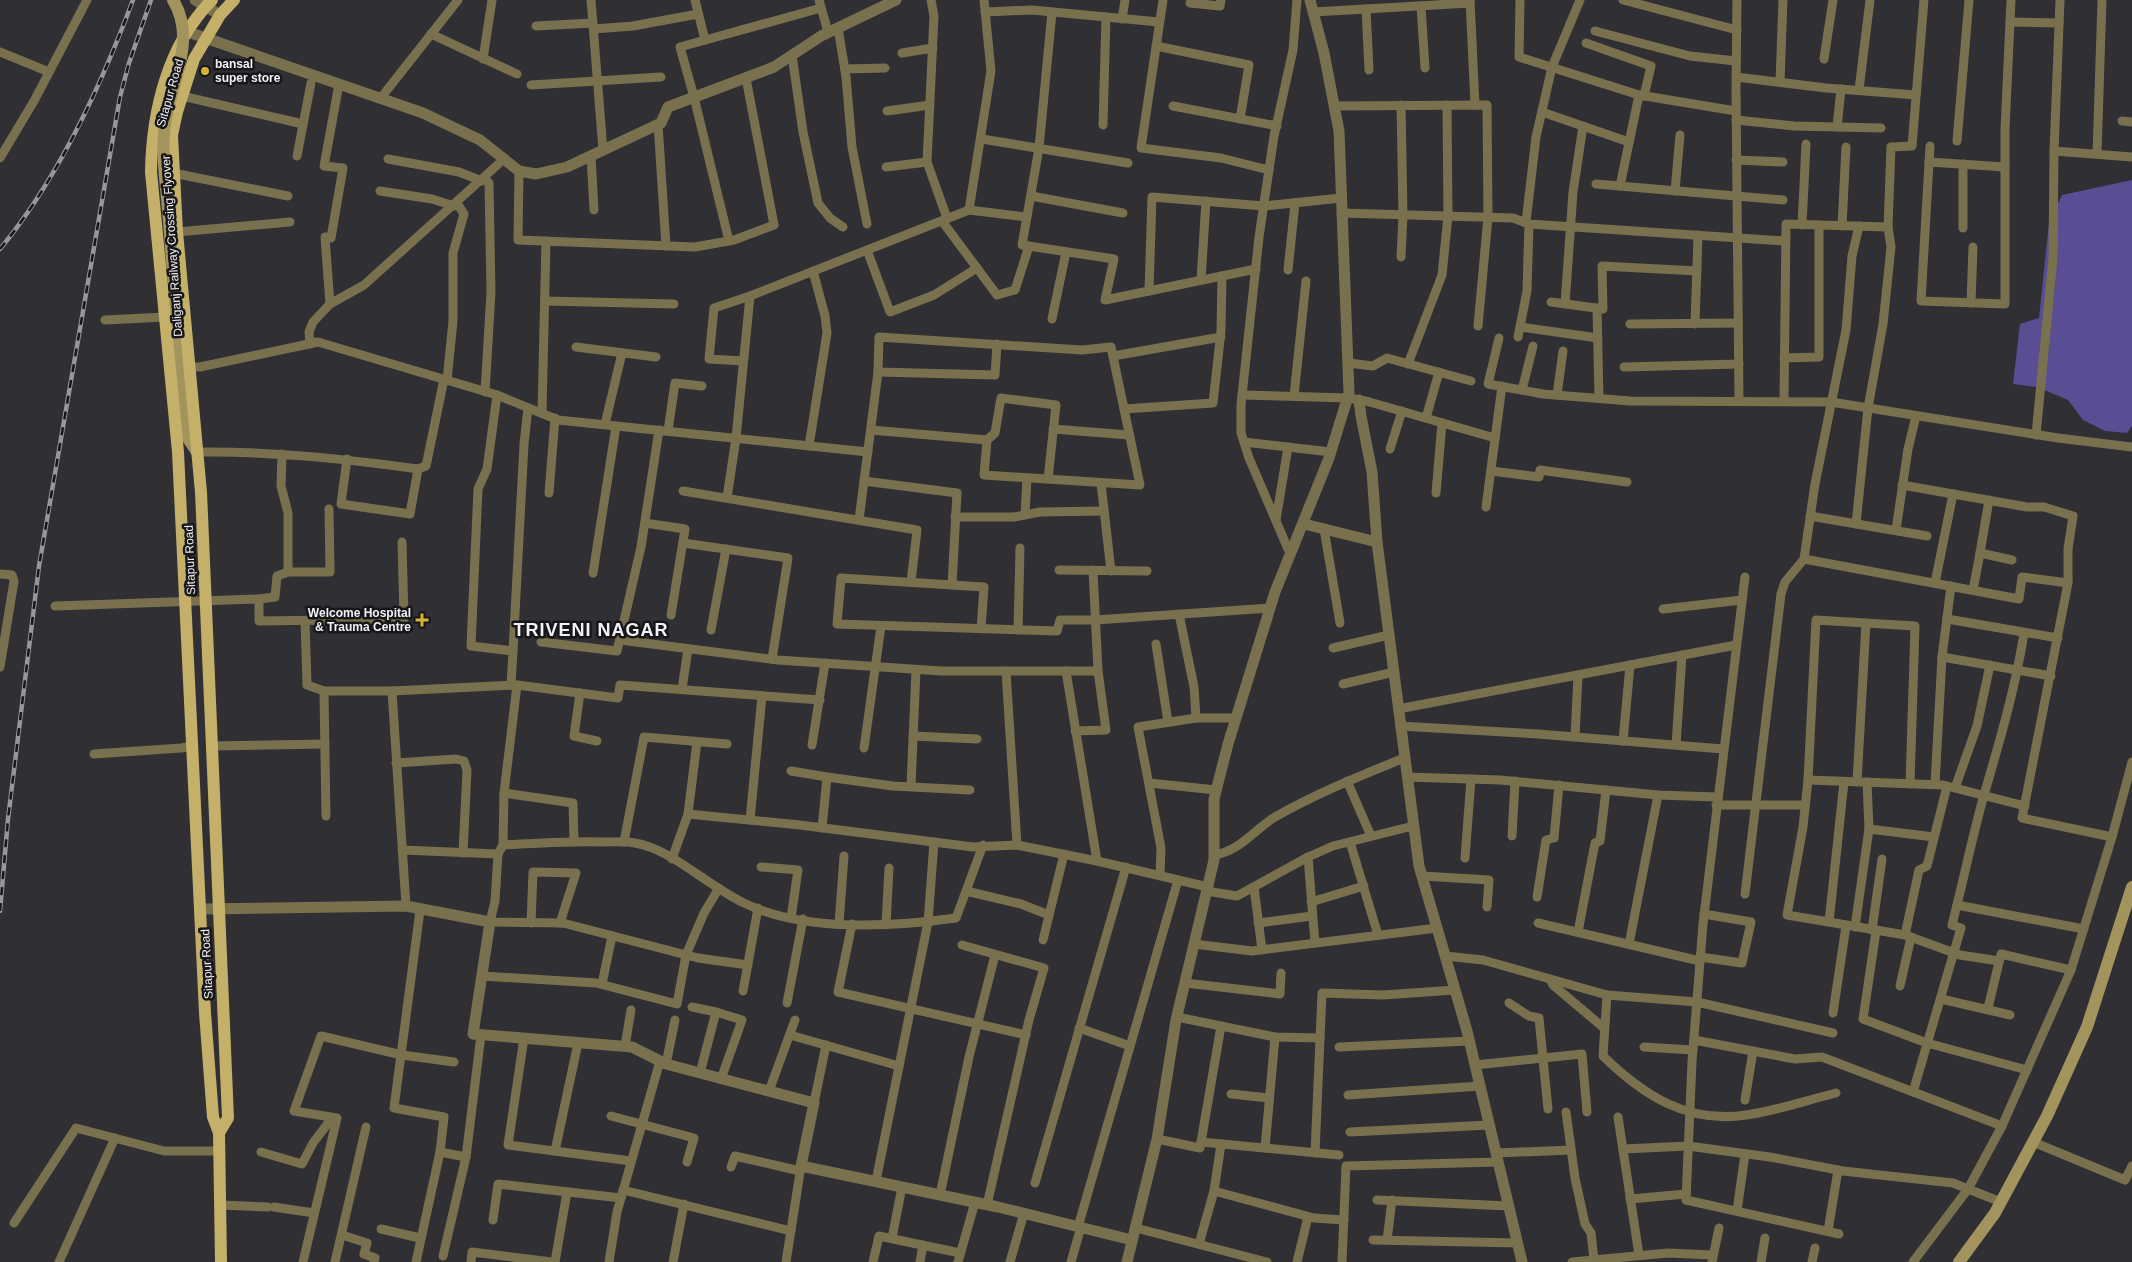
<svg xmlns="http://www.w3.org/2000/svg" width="2132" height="1262" font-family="Arial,sans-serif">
<rect width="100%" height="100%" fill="#2f2f34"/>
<path fill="#594d94" d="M2132,180v246l-5,7 -22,-2 -22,-11 -15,-20 -31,-13 -24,-3 7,-60 19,-6 10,-95 13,-28z"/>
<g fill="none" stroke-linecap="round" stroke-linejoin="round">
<g stroke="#79704e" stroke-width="9">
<path d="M591,0l12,150"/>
<path d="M695,0l10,40"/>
<path d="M819,0l9,32"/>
<path d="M931,0l3,16 -7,146 20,56"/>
<path d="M1163,0l-22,148 80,10 48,12"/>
<path d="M1470,0l5,105"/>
<path d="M1520,0l-1,57 120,38 97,16"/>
<path d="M1623,0l114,30"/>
<path d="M1737,0l-1,91 3,309"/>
<path d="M1190,3l30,3 1,-6"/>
<path d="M1421,6l4,62"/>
<path d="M1366,9l3,61"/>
<path d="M985,12l47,-2 127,12"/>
<path d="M1052,12l-13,136 -17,97 92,14 -9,41 151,-31"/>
<path d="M1313,12l157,-9"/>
<path d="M1122,19l3,-19"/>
<path d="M2010,22l49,1"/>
<path d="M536,26l57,-3"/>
<path d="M838,28l8,49 6,70 15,77"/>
<path d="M594,29l39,-3 65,-12"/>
<path d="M1595,31l95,25 46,5"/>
<path d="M431,34l86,40"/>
<path d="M1586,43l65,23 -7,30"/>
<path d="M1156,46l93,19 -9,54"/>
<path d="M0,52l49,20"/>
<path d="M902,53l31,-5"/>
<path d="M792,55l11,77 15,71 12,15 13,9"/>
<path d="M483,59l9,-59"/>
<path d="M1824,59l9,-59"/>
<path d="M845,69l40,-1"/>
<path d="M1736,77l90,11 90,7"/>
<path d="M1780,82l3,-82"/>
<path d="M531,85l130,-8"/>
<path d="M1859,90l11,-90"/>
<path d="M182,96l121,28"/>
<path d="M380,99l78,-99"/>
<path d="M1173,106l104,20"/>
<path d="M1334,106l153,-1 1,112 -10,109"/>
<path d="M887,111l43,-6"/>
<path d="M1542,112l87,30"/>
<path d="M1736,120l58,6 87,2"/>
<path d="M2122,121l10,1"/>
<path d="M658,124l8,122"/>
<path d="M1103,125l3,-108"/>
<path d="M1837,127l4,-38"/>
<path d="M982,139l146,24"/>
<path d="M1957,141l12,-141"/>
<path d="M1930,146l-9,155 84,3v-175l6,-129"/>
<path d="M2054,151l78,6"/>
<path d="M2097,154l5,-154"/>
<path d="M297,156l14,-73"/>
<path d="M591,156l3,54"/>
<path d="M0,158l34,-57 53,-101"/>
<path d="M388,159l71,13 23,9"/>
<path d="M1736,160l47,2"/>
<path d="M1929,162l76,5"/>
<path d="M886,167l41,-5"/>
<path d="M519,171l-1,69 177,7 39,-7 40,-15 -28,-147"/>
<path d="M173,173l115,23"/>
<path d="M485,178l4,5 2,109 -6,100"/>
<path d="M1596,184l187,16"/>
<path d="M1620,186l19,-91"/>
<path d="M380,191l52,8 22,7"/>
<path d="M1675,191l5,-56"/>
<path d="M1031,196l92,17"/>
<path d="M969,210l22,-139 -7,-71"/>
<path d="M1341,213l172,5 16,6 256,17"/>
<path d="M942,221l55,74 18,-5 14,-44"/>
<path d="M1526,222l10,-85 16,-70 28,-67"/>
<path d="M1802,225l4,-81"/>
<path d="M1842,226l4,-79"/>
<path d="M1963,228v-64"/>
<path d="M177,232l113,-10"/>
<path d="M729,241l-35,-144 -14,-50 141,-39"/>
<path d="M867,250l23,62 44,-17 43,-27"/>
<path d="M1401,257l2,-42 -2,-110"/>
<path d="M1288,270l7,-67"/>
<path d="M1201,280l5,-79"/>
<path d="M1149,291l3,-94 112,9 77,-8"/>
<path d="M545,301l129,3"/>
<path d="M1551,302l52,7 -1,-43 95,5"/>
<path d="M1971,303l2,-56"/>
<path d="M330,304l-5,-67 6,1 12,-70 -19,-2 15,-82"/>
<path d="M1565,304l8,-112 10,-66"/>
<path d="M1597,308l2,90"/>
<path d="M1052,319l14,-67"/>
<path d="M105,320l60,-3"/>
<path d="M1630,324l108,-1"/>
<path d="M1695,324l3,-89"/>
<path d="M1520,327l78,11"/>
<path d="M1518,337l9,-46 2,-67"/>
<path d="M1499,338l-11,46 55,10 87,7 201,1 227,36 74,9"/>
<path d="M310,344l-1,-12 4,-10 17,-18 34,-19 140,-126"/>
<path d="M576,347l80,10"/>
<path d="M1113,356l108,-19"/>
<path d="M1784,358l35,-1v-132"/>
<path d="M743,361l-34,-2 5,-51 36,-12 219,-86 58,7"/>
<path d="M1348,363l25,3 14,-8 84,23"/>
<path d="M1408,364l34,-89 6,-59 -1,-111"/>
<path d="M190,367h10l118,-25 179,53 61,25 310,32"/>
<path d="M1624,367l115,-3"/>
<path d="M878,372l117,3 2,-31"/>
<path d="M447,380l6,-59v-68l11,-39 -7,-11"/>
<path d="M1522,390l11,-44"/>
<path d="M497,395l-10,74 -9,20 -7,157 42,5 -2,34"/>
<path d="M1242,395l106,3 18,3 129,37"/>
<path d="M1557,395l6,-44"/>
<path d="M1294,396l12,-115"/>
<path d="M1784,401l2,-177 102,3"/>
<path d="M1124,409l89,-6 8,-72 1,-55"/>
<path d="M542,413l4,-172"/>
<path d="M1426,418l13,-46"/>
<path d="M605,424l17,-71"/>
<path d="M1053,429l76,6"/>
<path d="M871,430l116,10 8,-7 6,-35 55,7 -8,74"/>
<path d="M668,431l7,-48 27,3"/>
<path d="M2036,435l17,-177 1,-107 6,-151"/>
<path d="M1244,442l87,10"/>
<path d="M809,446l18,-113 -2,-17 -12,-45"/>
<path d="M1390,449l12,-38"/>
<path d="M197,452c75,-1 148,7 221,17l8,-3 18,-87"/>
<path d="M282,454l-1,32 7,27v59h42l-1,-63"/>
<path d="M347,459l-6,45 69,10 8,-45"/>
<path d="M1491,471l48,6 1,-7 87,12"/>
<path d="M864,481l93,12 -5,92"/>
<path d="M1101,483l10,88"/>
<path d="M1902,485l125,22h17l29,9 -5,33v34l-46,235 90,19"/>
<path d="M683,491l234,39 -6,52"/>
<path d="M549,493l6,-75"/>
<path d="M1436,493l6,-70"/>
<path d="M727,498l9,-60 14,-142"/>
<path d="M1989,500l-9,53 32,7"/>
<path d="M1486,507l16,-121"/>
<path d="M1025,515l2,-37"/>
<path d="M1810,516l117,20"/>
<path d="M955,517h59l26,-5 63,-1"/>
<path d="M859,520l19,-148 1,-35 203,13 29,-3 29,138 -156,-10 3,-35"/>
<path d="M1276,520l12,-73"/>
<path d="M645,523l40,6 -14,86"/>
<path d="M1856,524l12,-116 15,-84 8,-77 -3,-20 3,-80 21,-1 12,-146"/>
<path d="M1324,529l16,94"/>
<path d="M1896,530l12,-81 8,-33"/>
<path d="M683,543l105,15 -16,101"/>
<path d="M1293,550l-5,-1 -39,-91 -8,-25v-28l18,-168 15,-101 19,-86 4,-50"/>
<path d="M1804,559l215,40 3,-22 46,6"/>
<path d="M1059,570l88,1"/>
<path d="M593,573l23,-147"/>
<path d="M0,574l12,1 2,6 -14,86"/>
<path d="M1745,577l-42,347 -11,138 -6,138 153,34"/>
<path d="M1935,583l18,-89"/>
<path d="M1973,590l7,-37"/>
<path d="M259,599l16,-2 2,-21 11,-4"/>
<path d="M55,606l204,-7v22l145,-2 -2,-77"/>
<path d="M1663,609l79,-9"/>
<path d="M1179,614l15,73 2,31"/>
<path d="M1947,619l111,19"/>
<path d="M305,621l2,64 17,6"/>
<path d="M981,629l3,-42 -143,-9 -4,46 220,7 3,-11h35l175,-12"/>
<path d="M711,630l15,-81"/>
<path d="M1018,630l2,-82"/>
<path d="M620,640l158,20 163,11h157"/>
<path d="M541,642l76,9 24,-104 18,-117"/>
<path d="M1156,644l12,78"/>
<path d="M1333,648l56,-13"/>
<path d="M513,651l11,-207 4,-36"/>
<path d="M1942,657l109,19"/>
<path d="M1006,671l11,174"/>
<path d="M1066,671l31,190"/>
<path d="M1343,684l51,-12"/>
<path d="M517,685l-13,108 -1,52 -5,9 -3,47 -5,21 73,1 135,35 50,7"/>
<path d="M682,689l6,-40"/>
<path d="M392,691l14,215"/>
<path d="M580,693l-6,43 23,5"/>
<path d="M1398,709l338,-64"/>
<path d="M1400,726l138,8 185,15"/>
<path d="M1075,731l31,-1 -8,-59 -5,-101"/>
<path d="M913,736l64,3"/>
<path d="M1575,737l3,-62"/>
<path d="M1623,741l7,-76"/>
<path d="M812,745l13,-82"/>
<path d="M1676,745l6,-90"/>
<path d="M211,746l114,-2"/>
<path d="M864,748l17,-122"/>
<path d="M94,754l87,-6 12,-2"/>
<path d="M396,763l60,-4 8,2 3,9 -4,83"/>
<path d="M791,771l36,6"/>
<path d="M1407,777l93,3 158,15 59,2"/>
<path d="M1808,780l135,5 82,21"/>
<path d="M1347,781l24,55"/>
<path d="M1844,782l-15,140 76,13 55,20 39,6"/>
<path d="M1857,782l9,-159"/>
<path d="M1149,783l67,7"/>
<path d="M1935,784l7,-127 9,-71"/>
<path d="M911,786l5,-116"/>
<path d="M1955,788l22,-62 13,-61"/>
<path d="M504,793l69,10 1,39"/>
<path d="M1716,805h89"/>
<path d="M688,814l112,11 173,22 44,-2 80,16 111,26"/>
<path d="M326,816l-2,-125h68l125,-6 101,13 2,-13 200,15"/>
<path d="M750,820l12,-124"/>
<path d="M822,828l5,-51 66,9 77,4"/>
<path d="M1869,829l65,8"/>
<path d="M1512,836l3,-55"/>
<path d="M624,842l20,-105 83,7"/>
<path d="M1350,842l28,93"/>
<path d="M503,845c34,-2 68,-4 102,-3 10,0 20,-1 30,1 37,6 74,44 109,60 60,29 147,24 212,15l27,-73"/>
<path d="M402,850l96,4"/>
<path d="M1214,855c26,-4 40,-25 61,-38 42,-24 85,-41 129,-59"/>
<path d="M1308,857l7,86"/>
<path d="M1465,858l6,-79"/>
<path d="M672,859l16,-45 9,-72"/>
<path d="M761,867l37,3 -7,48"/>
<path d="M1160,875l1,-27 -23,-121 58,-9h40"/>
<path d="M1422,876l67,4 -2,27"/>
<path d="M1254,887l8,63"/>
<path d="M966,891l55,13 28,11"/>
<path d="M1206,891l31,5 71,-39 25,-11 80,-20"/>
<path d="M1745,894l36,-300 4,-12 19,-23 11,-75 31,-154 6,-74 7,-30"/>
<path d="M1537,897l9,-57 8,-2 5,-53"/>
<path d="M1311,902l53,-16"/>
<path d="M1957,905l127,24"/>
<path d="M1829,922l-42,-7 16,-88 5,-47 8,-160 99,6 -5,158"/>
<path d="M531,923l2,-51 43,1 -16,50"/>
<path d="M1258,923l54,-7"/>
<path d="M1538,923l162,38"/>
<path d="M839,924l5,-68"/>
<path d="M852,924l-14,68 188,43"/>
<path d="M886,925l3,-57"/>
<path d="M1855,927l14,-98 -2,-47"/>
<path d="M1872,930l10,-71"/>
<path d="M1876,931l-13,88 64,24 100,27"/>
<path d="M1578,932l17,-89 5,-2 6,-51"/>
<path d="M1905,935l14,-65 8,-4 20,-80"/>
<path d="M1043,940l21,-86"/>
<path d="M1194,944l58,7 185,-23"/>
<path d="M1629,944l29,-149"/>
<path d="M962,945l82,23 -15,52 -42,185"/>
<path d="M1445,956l38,4 124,35 90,7 136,31"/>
<path d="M1700,957l42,6 9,-41 -47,-8"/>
<path d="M482,976l114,7 81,21 9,-49 18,-42 15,-25"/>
<path d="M1550,979l3,6 51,43"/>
<path d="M1185,983l95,11 1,-21"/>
<path d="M602,984l10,-48"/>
<path d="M1900,986l11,-49"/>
<path d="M743,991l15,-83"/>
<path d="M1607,995l-4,61c40,39 84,68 143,59 30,-4 61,-15 90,-22"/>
<path d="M1941,999l69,16"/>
<path d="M787,1003l16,-84"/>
<path d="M1509,1003l20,13 10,2 9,91"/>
<path d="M692,1007l24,5"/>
<path d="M1988,1008l13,-54 70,16"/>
<path d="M1833,1013l13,-87"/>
<path d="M1177,1017l98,20 45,1"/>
<path d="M1079,1028l51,18"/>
<path d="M790,1035l109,31"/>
<path d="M524,1038l-16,107 123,16"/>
<path d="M1694,1040l101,19 27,-2 180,69"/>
<path d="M625,1046l6,-36"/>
<path d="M1339,1047l130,-6"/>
<path d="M1644,1047l49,3"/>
<path d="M666,1064l9,-44"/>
<path d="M1475,1065l107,-11 5,58"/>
<path d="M700,1073l16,-61 26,8 -21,59"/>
<path d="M769,1091l26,-71"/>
<path d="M1913,1092l48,-164 -9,-3c11,-43 20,-87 32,-130 16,-55 31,-105 40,-162"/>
<path d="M1231,1094l38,4"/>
<path d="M1348,1095l132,-9"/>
<path d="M1745,1100l8,-49"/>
<path d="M814,1103l12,-58"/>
<path d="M1566,1112l9,66 10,46 6,9 3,27"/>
<path d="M611,1116l83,22 -7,24"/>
<path d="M1618,1117l21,138"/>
<path d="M1350,1132l139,-7"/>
<path d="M1157,1139l43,9 21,-122"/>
<path d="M1201,1142l138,13"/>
<path d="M2033,1142l92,38 7,-14"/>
<path d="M1265,1148l10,-111"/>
<path d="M1623,1149l65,-3 82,11 73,14 110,12 48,19"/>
<path d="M555,1151l23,-108"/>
<path d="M261,1152l41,12 11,-21 19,-25"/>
<path d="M440,1152l26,5"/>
<path d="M1315,1153l7,-160 61,2 72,-5"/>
<path d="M1496,1153l75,-3"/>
<path d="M731,1167l4,-11 65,15"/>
<path d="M876,1181l52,-259 6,-80"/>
<path d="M1035,1183l91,-316"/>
<path d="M623,1190l168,41"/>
<path d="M1214,1191l100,27 30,2"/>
<path d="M940,1195l29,-138 26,-102"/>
<path d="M1630,1199l56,-5"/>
<path d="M1377,1200l132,6"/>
<path d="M220,1205l48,2"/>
<path d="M274,1207l40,6"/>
<path d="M1737,1211l8,-57"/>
<path d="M493,1220l5,-36 123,14"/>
<path d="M14,1223l62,-95 88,23h54"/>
<path d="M1078,1227l100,-347"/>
<path d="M1136,1228l131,34"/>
<path d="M381,1229l39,9"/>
<path d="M1828,1231l10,-61"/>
<path d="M342,1235l25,8 -3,11 11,4 -1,4"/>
<path d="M892,1238l10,-51"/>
<path d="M1373,1240l145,3"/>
<path d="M1387,1240l5,-40"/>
<path d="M1199,1244l15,-53 7,-47"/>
<path d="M443,1256l23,-99 15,-122"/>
<path d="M59,1262l56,-124"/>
<path d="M303,1262l34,-144 -43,-7 27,-75 81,19 52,7"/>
<path d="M335,1262l31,-135"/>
<path d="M416,1262l24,-110 4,-35 -50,-9 26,-198"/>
<path d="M471,1262l1,-10 80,10"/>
<path d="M555,1262l12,-70"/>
<path d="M609,1262l8,-50 43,-151"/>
<path d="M673,1262l11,-58"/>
<path d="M786,1262l15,-96"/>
<path d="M873,1262l6,-26 81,17"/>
<path d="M920,1262l3,-17"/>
<path d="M958,1262l17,-60"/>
<path d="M1010,1262l14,-49"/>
<path d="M1071,1262l10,-35"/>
<path d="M1297,1262l11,-45"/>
<path d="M1342,1262l4,-96 152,-4"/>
<path d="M1572,1262l96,-9 45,2"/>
<path d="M1712,1262l7,-34"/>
<path d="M1761,1262l4,-24"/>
<path d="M1812,1262l3,-14"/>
<path d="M1913,1262l55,-73 34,-63 69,-156 41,-133 20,-75"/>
</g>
<g stroke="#79704e" stroke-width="11">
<path d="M195,0l25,15"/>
<path d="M188,32l235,81 57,27 39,31 17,3 31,-7 94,-44 7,-16 106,-40 47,-31 75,-36"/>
<path d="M1359,400l2,16 11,56 5,70"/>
<path d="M1304,524l73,18 42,324 48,165 55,231"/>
<path d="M201,909l205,-3 84,16 -17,112 159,13 34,17 148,39 -13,63 197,41 134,33"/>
<path d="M1127,1262l30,-123 19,-119 38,-160v-61l14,-55 47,-152 54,-134 20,-65 -10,-262 -15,-78 -14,-53"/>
</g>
<g stroke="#a3945d" stroke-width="12">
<path d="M175,298l12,139 10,15"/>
<path d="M1959,1262l36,-49 52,-97 40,-89 45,-140"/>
</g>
<g stroke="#c4b068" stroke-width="12">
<path d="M212,0c-44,44 -60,111 -61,172l27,280 27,561 8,104 6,16 2,129"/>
<path d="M219,1133l9,-15 -27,-626 -24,-260 -5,-97 5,-23 17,-53 26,-44 14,-15"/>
</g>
<g stroke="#97979b" stroke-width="4.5">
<g id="rail">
<path d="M0,249c59,-71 101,-163 133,-249"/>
<path d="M0,911l8,-92 31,-253 81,-469 9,-34 22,-63"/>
</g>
</g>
<use href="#rail" stroke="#171719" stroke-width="2.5" stroke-dasharray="8" stroke-linecap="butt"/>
<path stroke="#a3945d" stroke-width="12" d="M173,0c26,42 -6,90 -9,133 -2,22 1,44 3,65 3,33 5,66 8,100"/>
</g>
<g fill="#d5b535" stroke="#171719" stroke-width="2">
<circle cx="205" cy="71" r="5"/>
<path d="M419.5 612.5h5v5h5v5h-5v5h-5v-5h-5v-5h5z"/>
</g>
<g text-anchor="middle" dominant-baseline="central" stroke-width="5" stroke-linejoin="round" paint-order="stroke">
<g font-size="12" font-weight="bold" fill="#f2f1f5" stroke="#171719" text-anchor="start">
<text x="215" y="64">bansal<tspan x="215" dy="14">super store</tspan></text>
<text x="411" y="613" text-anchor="end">Welcome Hospital<tspan x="411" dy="14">&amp; Trauma Centre</tspan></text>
</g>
<g font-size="12" fill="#f2f1f5" stroke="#171719">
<text transform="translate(170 93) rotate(-74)">Sitapur Road</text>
<text transform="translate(172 246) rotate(-94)">Daliganj Railway Crossing Flyover</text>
<text transform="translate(190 560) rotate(-92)">Sitapur Road</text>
<text transform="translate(207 964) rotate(-93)">Sitapur Road</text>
</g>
<g font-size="18" font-weight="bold" letter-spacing="1" fill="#f2f1f5" stroke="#171719">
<text x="591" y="630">TRIVENI NAGAR</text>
</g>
</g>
</svg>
